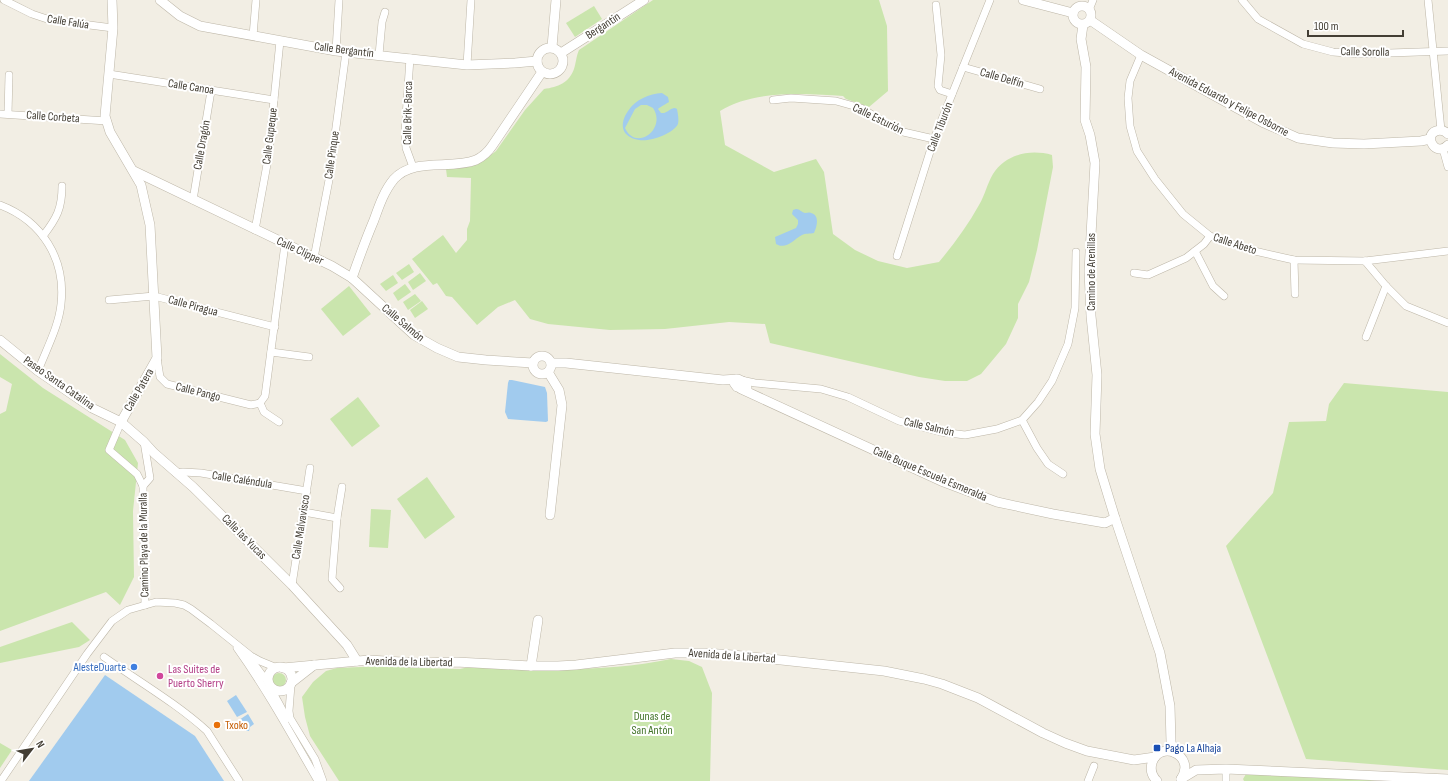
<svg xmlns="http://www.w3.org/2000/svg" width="1448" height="781" font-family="'Sofia Sans Condensed',sans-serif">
<rect width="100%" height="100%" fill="#f2eee4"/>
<g fill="#cae5ad">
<path d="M653,0h226l8,26 1,65 -19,16 -23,-8 -3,-3c-38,-3 -90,-6 -123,15l5,34 49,27 42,-13 8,13 9,62 22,16 23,11 29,7 32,-6c15,-18 29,-37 40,-57 6,-10 8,-21 14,-31 13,-20 37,-25 59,-19l1,12 -16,83 -8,32 -11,22v14l-12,26 -25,30 -14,7h-22l-26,-4 -149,-34 -5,-19 -36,-2 -64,7 -55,1 -62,-6 -18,-5 -15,-19 -17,7 -21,18 -25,-28 -6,-1 -9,-13 -4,2 -21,-26 31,-24 13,18 11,-13v-11l3,-8 1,-43 -24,-1 -1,-8 26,-3 13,-6 11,-9 29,-41 19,-21c14,-2 25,-6 30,-20 2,-6 2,-12 5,-19z"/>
<path d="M594,6l8,13 -27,18 -9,-14z"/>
<path d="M409,264l5,8 -12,8 -6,-7z"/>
<path d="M420,273l6,8 -13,9 -5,-8z"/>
<path d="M393,275l5,8 -12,8 -6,-7z"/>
<path d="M405,284l6,8 -13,9 -5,-8z"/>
<path d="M349,286l22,28 -28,22 -22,-27z"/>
<path d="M415,294l6,7 -13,9 -5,-8z"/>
<path d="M422,301l6,8 -13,9 -5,-8z"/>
<path d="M0,354l43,34 82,52 13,23 -5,48 1,66 -14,28 -14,-13 -106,39v-217l6,-3 6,-27 -12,-7z"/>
<path d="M1344,383l104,9v378l-142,-11 -80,-213 47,-53 16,-71 37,-1 3,-17z"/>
<path d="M358,397l22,29 -28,21 -22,-28z"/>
<path d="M427,477l28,40 -30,22 -28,-40z"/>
<path d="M371,509l20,1 -3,38 -19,-1z"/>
<path d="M72,622l18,18 -11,7 -79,16v-16z"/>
<path d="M671,659l18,2 13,6 10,26 -2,88h-371l-29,-45 -5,-19 -3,-20 11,-15 13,-11 11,-3 48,-2 32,2 43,1 13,-3c66,3 132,7 198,-7z"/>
<circle cx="279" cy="680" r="7"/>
<path d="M0,743l12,7 -12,18z"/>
<path d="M1246,774l104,4 28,3h-134l-1,-2z"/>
</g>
<g fill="#a1cbee" fill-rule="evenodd">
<path d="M662,93l6,4 1,5 -10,6 -1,1 3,4c6,1 9,-5 14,-5l2,1c1,5 2,11 1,15 -5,10 -28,18 -39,16 -18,-3 -20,-16 -11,-29 8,-12 21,-17 34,-18zM641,105h6l6,3c14,21 -17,44 -28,20l10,-19z"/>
<path d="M796,209c4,0 5,3 9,4 2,0 4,-1 6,0 9,2 6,14 3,20 -4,1 -9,0 -12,2 -9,5 -16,15 -26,9l-1,-7 21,-9 2,-4v-4l-6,-6 1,-4z"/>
<path d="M509,380h3l33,7 2,6 1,28 -2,1 -38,-3 -3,-7 3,-29z"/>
<path d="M105,675l90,61 29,45h-195z"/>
<path d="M236,695l11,17 -10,5 -10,-16z"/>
<path d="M248,714l6,10 -4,3 -1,4h-3l-7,-11z"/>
</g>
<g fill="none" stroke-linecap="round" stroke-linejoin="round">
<g stroke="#bdb6a7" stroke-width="8">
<g id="minor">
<path d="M4,0l28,14 18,6 63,8"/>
<path d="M1242,0l16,19 45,25 30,8 27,2 88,-3"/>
<path d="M1428,0l13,130"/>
<path d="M936,5l5,50 -3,31 2,4 12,4"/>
<path d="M1089,10l4,-10"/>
<path d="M253,36l3,-36"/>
<path d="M336,51l3,-51"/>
<path d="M379,55l3,-33 3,-10"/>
<path d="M1141,55l-11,26 -2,17 2,28 7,25 18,28 28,35 27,22 40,14 44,10 71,1 83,-10"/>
<path d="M410,58l-5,74 1,16 7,19"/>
<path d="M467,65l4,-65"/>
<path d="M963,67l77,22"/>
<path d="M109,74l165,26"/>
<path d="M773,100l18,-2 45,3 25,7 38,23 35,8"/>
<path d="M0,114l107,7"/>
<path d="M8,114l1,-39"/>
<path d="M1443,149l5,18"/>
<path d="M193,200l18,-109"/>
<path d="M0,205c42,16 66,54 61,99 -2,22 -15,46 -23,67"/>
<path d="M255,230l13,-71 12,-118"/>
<path d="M43,236c14,-18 19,-28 19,-50"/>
<path d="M1195,251l18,35 11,10"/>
<path d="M897,256l37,-117 56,-139"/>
<path d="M314,258l15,-78 17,-128"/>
<path d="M1294,260l1,34"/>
<path d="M1365,261l21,25 20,20 42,17"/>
<path d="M1134,273l14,2 38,-17 18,-14 6,-8"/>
<path d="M109,300l45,-4 121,31"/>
<path d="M1366,337l20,-51"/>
<path d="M271,352l38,5"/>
<path d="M157,358l3,19 7,7 84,21 9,-2 5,-7 20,-152"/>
<path d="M741,380l14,3 66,6 27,8 51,24 42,11 24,3 32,-6 25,-9 16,-18 14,-21 16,-37 7,-36 1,-56"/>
<path d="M260,403l4,9 15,10"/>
<path d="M1022,420l15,28 11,16 15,10"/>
<path d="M121,422l-12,28 28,24 6,12 2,119"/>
<path d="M176,473l7,-1 18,1 106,18"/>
<path d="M143,486l7,-8 -6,-36"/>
<path d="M304,512l33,6"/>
<path d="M292,585l18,-117"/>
<path d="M340,588l-8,-9 5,-61 5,-31"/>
<path d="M237,648c30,42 55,88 81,133"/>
<path d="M104,657c34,24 72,46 103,74l32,50"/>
<path d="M248,657c8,8 13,18 21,26"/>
<path d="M291,685l-2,26 1,7 25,41 8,22"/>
<path d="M271,687c4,12 12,21 15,32"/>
<path d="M1,781l86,-127 25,-33 16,-11 28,-8 19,1 9,2 7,4 20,15 40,32 9,5 17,7"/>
<path d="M1088,781l6,-15"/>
<path d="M1226,781v-12"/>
</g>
</g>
<g stroke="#bdb6a7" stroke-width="10">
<g id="tertiary">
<path d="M112,0l1,28 -8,88 5,16 31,53 9,40 7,133 -36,64"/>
<path d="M160,0l20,16 20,10 136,25 131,14 48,-2 22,-2"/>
<path d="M1023,0l50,13"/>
<circle cx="1082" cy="15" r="9"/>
<path d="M1090,20l51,35 123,68 34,15 35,5 31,1 57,-3 9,-2"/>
<path d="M1083,25l-2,14 5,28 -1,53 5,15 5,28 -6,108 2,45 6,59 -2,59 5,35 15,49 45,135 10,53 1,36 3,10"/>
<path d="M552,47l4,-47"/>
<circle cx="550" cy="61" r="13"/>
<path d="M561,53l83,-53"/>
<path d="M1448,134c-3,-3 -7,-5 -12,-3 -13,5 0,27 12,14"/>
<path d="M134,171l198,95 20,12 62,57 23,13 21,9 28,3 47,3"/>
<path d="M352,278c7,-20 14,-39 22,-58 5,-14 10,-29 20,-41 20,-22 56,-9 82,-19 6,-3 12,-8 16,-14l50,-74"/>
<path d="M0,340l38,31 54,37 29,14 23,20 10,11 39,34 99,98 55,60 10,16"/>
<circle cx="542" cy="365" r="9"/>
<path d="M551,363h15l157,17 15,-1 8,4 1,5 -3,1 -7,-2 -3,-4 2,-4"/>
<path d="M548,372l11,18 3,15 -12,110"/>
<path d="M741,389l200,92 56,21 56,12 52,9 10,-5"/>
<path d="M531,666l7,-46"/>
<circle cx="280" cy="679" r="12"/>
<path d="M283,668l86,-8 49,3 38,-1 75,4h27l18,-1 99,-12h30l28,2 151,16 40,8 18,5 36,14 65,35 22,10 22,8 47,9 21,-3"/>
<path d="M291,683l23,-18"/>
<path d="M1181,779l15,-9 30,-1 222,10"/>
<path d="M1157,781c-5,-5 -7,-11 -5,-18 7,-24 45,-8 29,16"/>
</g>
</g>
<use href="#minor" stroke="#fff" stroke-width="7"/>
<use href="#tertiary" stroke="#fff" stroke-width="9"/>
</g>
<circle fill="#3f7fe0" stroke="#fff" stroke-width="1.5" cx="134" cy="667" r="4"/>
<circle fill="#d1479c" stroke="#fff" stroke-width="1.5" cx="160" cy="676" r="4"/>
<circle fill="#e8710a" stroke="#fff" stroke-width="1.5" cx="217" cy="725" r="4"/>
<rect fill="#1a4fb4" stroke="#fff" stroke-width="1.5" x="1153" y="744" width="8" height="8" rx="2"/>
<g text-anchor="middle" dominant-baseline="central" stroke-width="4" stroke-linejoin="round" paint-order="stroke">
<g font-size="12" fill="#433e34" stroke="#fff">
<text transform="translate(68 22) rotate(9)">Calle Falúa</text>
<text transform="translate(603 26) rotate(-33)">Bergantin</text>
<text transform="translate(344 50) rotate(7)">Calle Bergantín</text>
<text transform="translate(1365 52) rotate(1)">Calle Sorolla</text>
<text transform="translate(1002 78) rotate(16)">Calle Delfín</text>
<text transform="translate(191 87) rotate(9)">Calle Canoa</text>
<text transform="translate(1229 102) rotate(28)">Avenida Eduardo y Felipe Osborne</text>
<text transform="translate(408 113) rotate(-89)">Calle Brik-Barca</text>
<text transform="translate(53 117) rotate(4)">Calle Corbeta</text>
<text transform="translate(878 119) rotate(26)">Calle Esturión</text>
<text transform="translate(940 127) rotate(-69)">Calle Tiburón</text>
<text transform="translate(270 136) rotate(-83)">Calle Gupeque</text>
<text transform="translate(202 145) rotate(-80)">Calle Dragón</text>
<text transform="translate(332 155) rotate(-82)">Calle Pinque</text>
<text transform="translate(1235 244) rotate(18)">Calle Abeto</text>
<text transform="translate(300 251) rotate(25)">Calle Clipper</text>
<text transform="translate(1091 272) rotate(-90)">Camino de Arenillas</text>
<text transform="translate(193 306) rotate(15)">Calle Piragua</text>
<text transform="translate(403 323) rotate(40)">Calle Salmón</text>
<text transform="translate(59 383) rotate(35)">Paseo Santa Catalina</text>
<text transform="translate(139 390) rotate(-60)">Calle Patera</text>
<text transform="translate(198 392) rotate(14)">Calle Pango</text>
<text transform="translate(929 427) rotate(13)">Calle Salmón</text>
<text transform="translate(930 474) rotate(23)">Calle Buque Escuela Esmeralda</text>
<text transform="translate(242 480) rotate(9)">Calle Caléndula</text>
<text transform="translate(301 527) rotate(-81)">Calle Malvavisco</text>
<text transform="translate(244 537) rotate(45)">Calle las Yucas</text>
<text transform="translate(144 545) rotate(-91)">Camino Playa de la Muralla</text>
<text transform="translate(732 656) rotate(4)">Avenida de la Libertad</text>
<text transform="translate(409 662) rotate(1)">Avenida de la Libertad</text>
</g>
<g font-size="12" fill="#366cbe" stroke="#fff" text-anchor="end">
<text x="126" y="667">AlesteDuarte</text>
</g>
<g font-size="12" fill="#b23c85" stroke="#fff" text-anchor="start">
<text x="168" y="669">Las Suites de<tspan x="168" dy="14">Puerto Sherry</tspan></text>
</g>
<g font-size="12" fill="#427329" stroke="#fff">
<text x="652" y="716">Dunas de<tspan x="652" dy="14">San Antón</tspan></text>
</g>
<g font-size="12" fill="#c56008" stroke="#fff" text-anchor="start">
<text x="225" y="725">Txoko</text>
</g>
<g font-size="12" fill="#164399" stroke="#fff" text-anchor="start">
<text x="1165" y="748">Pago La Alhaja</text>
</g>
</g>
<g transform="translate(32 749) rotate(59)" stroke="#ffffff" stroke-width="3" paint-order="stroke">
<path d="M0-3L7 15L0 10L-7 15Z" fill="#433e34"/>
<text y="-6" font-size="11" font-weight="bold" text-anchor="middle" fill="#433e34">N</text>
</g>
<path d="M1308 30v6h95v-6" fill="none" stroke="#433e34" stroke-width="2"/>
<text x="1314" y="30" font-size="12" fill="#433e34" stroke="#ffffff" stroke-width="3" paint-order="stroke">100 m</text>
</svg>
